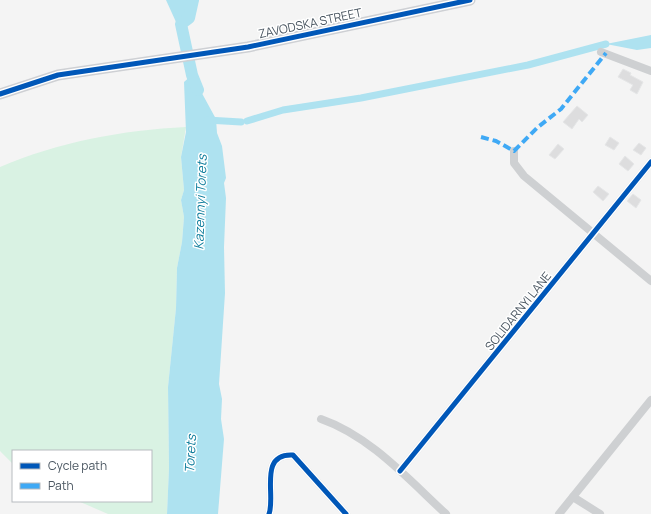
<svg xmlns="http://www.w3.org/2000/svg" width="651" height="514" font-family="Manrope,sans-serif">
<rect width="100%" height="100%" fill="#f4f4f4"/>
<path fill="#d9f2e3" d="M186,127l-5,30 3,33 -3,10 3,17 -2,25 -5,26 -1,40 -8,79 1,81 -2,46h-59l-30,-13h73v-50h-138v13l-13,-13v-284c58,-25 123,-37 186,-40z"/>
<g fill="#aee2f0">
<path d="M166,0h33l-13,26 -10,-4z"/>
<path d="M651,35v13l-14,2 -31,-6z"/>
<path d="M192,75l24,44 1,14 5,13 4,32 -2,5 2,15 -2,49 1,46 -6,91 3,15 -1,20 3,20 -6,75h-51l2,-46 -1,-81 8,-79 1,-40 5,-26 2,-25 -3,-17 3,-10 -3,-33 5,-25 -2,-50z"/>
</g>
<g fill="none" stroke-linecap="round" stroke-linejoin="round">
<g stroke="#aee2f0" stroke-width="7">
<path d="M207,120l34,2"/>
<path d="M247,121l36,-11 78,-12 167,-33 78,-21"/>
</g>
<path stroke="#aee2f0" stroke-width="12" d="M193,0l-4,18 -8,6 11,51 6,15"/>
</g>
<g fill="#ddddde" stroke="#e5e6e7">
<path d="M623,69l8,4 -1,2 13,7 -6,12 -7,-4 3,-5 -15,-8z"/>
<path d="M577,106l11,9 -6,7 -3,-3 -7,10 -9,-7z"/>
<path d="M610,137l9,6 -5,7 -9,-5z"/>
<path d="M639,143l7,5 -5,7 -8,-5z"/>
<path d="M558,144l6,5 -9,10 -6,-4z"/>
<path d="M625,156l9,8 -6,7 -9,-7z"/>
<path d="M598,186l11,8 -6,7 -10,-9z"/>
<path d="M633,194l8,6 -5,8 -9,-7z"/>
</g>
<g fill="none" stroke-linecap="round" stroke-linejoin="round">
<g stroke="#ced0d2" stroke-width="8">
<path d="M601,52l50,19"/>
<path d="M514,151v12l10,13 127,105"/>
<path d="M321,419c49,17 87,60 125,95"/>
<path d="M400,471l251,-309"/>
<path d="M573,497l27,17"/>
<path d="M269,514c7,-18 -11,-61 24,-59l53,59"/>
<path d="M559,514l92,-114"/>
</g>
<path stroke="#ced0d4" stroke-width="11" d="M0,94l58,-19 190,-28 222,-47"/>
<path stroke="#3fa9f5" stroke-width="4" stroke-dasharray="8 4" stroke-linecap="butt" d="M481,137l15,4 18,10 24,-24 23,-18 45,-56"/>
<g stroke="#fff" stroke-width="8">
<g id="cycleway">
<path d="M0,94l58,-19 190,-28 222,-47"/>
<path d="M400,471l251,-309"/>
<path d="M269,514c7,-18 -11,-61 24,-59l53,59"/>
</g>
</g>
<use href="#cycleway" stroke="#0057b8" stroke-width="5"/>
</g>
<g text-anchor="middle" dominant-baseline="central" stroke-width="3" stroke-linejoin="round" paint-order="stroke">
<g font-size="12" fill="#4a5661" stroke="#fff">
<text transform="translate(310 23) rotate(-12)">ZAVODSKA STREET</text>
<text transform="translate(518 311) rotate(-51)">SOLIDARNYI LANE</text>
</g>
<g font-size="13" font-style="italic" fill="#0c7c9b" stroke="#fff">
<text transform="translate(200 202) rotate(-88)">Kazennyi Torets</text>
<text transform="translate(190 454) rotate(-87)">Torets</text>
</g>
</g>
<rect x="12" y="450" width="140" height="52" fill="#ffffff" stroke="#b7bbc0"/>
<rect x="20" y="463" width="20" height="6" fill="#0057b8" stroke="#b7bbc0"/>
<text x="48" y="470" font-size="12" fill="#4a5661">Cycle path</text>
<rect x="20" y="483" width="20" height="6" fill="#3fa9f5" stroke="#b7bbc0"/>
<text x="48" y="490" font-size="12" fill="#4a5661">Path</text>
</svg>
